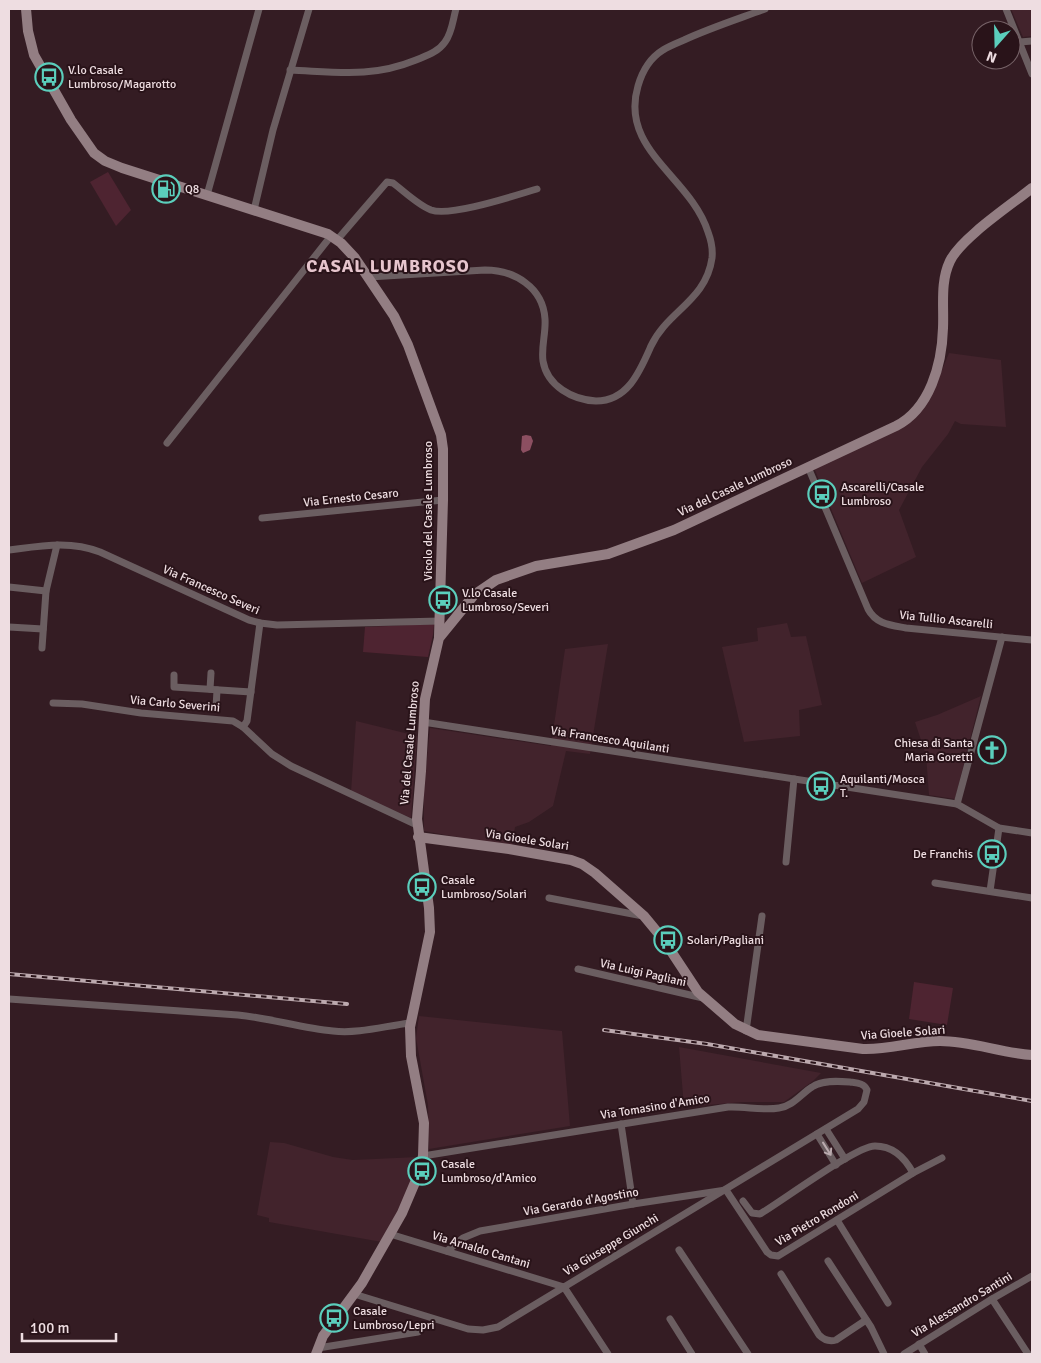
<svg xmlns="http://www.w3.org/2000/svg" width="1041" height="1363" font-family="Signika,sans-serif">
<rect width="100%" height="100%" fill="#341c23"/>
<g fill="#42232c">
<path d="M1011,9h21v27l-9,1z"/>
<path d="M949,353l52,7 5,67 -45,-3 -6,-3 -7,13 -26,33 -23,43 17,47 -54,26 -48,-115 85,-39 16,-11 15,-19z"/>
<path d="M787,623l4,14 15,-1 16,69 -23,5 1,26 -56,6 -22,-95 36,-6 -1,-13z"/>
<path d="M608,644l-18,110 -24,-3 -13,55 -24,16 -14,5 -3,20 -88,-16v-42l6,-61 121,18 14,-97z"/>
<path d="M981,696l-26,103 -26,-4 -3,-40 -11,-33 22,-7z"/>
<path d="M356,721l61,15 -6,82 -60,-26z"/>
<path d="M419,1016l143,15 8,95 -141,23 -1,-44 -12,-67z"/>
<path d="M679,1047l142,26 -8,8 -29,21h-42l-58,5z"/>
<path d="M270,1142l14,1 49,14 20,3 65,-3 -15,46 -21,39 -113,-20v-4l-12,-3z"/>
</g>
<g fill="#4e2431">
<path d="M108,172l23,38 -15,16 -26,-44z"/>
<path d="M434,624l-1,11 -5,22 -65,-5 2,-25z"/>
<path d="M914,982l39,6 -6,37 -38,-6z"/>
</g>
<path fill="#8c4f61" d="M526,435l5,1 2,5 -3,9 -7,3 -2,-3 1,-14z"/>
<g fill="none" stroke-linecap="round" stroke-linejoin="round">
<g stroke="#6b5e61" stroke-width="7">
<path d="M1006,9l26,65"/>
<path d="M1020,42l12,-1"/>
<path d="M290,70c47,2 82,8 126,-10 12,-5 22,-8 29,-18 7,-9 8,-23 11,-33"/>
<path d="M207,195l52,-186"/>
<path d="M254,210l19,-80 36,-121"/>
<path d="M337,240l50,-58 6,1c12,9 25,22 38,27 20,7 85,-15 106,-21"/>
<path d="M369,277l116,-7c29,0 58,17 60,49 1,14 -4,28 -2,42 4,25 30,39 53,40 32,0 44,-30 55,-55 16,-35 55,-45 61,-88 1,-9 -1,-18 -4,-26 -17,-55 -89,-82 -70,-146 4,-14 12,-28 25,-36 6,-4 14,-7 21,-10 26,-12 54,-21 81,-31"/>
<path d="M167,443l164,-207"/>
<path d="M808,467l60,142c8,15 22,16 38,19l126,12"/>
<path d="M262,518l181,-18"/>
<path d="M9,550c31,-4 61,-10 91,2l149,68 11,3 17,2 163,-4"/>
<path d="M9,587l37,4"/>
<path d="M9,627l34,2"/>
<path d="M42,648l4,-57 11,-46"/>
<path d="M174,675v12l77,5"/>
<path d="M210,689l1,-16"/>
<path d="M53,703l29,1 59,9 92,8 10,6 29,27 19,12 126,59"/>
<path d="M216,708l1,-18"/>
<path d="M423,722l534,82 42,24 33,5"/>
<path d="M243,727l4,-6 13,-98"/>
<path d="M957,804l45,-167"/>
<path d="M786,862l8,-83"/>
<path d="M935,883l97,15"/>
<path d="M990,891l9,-63"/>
<path d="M549,898l94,18"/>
<path d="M578,969l125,29"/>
<path d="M9,999l229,16c32,3 63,13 95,16 25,3 52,-5 77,-8"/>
<path d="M746,1031l16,-115"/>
<path d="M621,1124l12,80"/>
<path d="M826,1129l19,30"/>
<path d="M817,1134l19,31"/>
<path d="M743,1201l9,12 8,1c22,-13 96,-68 115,-68 18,0 30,12 38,27"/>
<path d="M837,1220l51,83"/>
<path d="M390,1234l174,53"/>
<path d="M679,1250l69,104"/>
<path d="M447,1251l16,-13 17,-7 153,-27 93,-14 41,62 4,3 7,1 135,-83 29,-15"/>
<path d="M828,1261l43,66 13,27"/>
<path d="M781,1274l38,61c5,5 10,7 17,5l30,-20"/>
<path d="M564,1287l44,67"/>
<path d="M354,1294l114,35 15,1 15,-3 360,-218 6,-7 3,-12c-3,-7 -10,-7 -17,-8 -12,-1 -28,-2 -38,5 -11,7 -19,19 -33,21 -17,3 -34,-2 -51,-1l-305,49"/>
<path d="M992,1299l36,55"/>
<path d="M670,1319l22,35"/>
<path d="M919,1344l6,10"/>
<path d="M318,1348l100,-16"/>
<path d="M904,1354l88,-55 40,-23"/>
</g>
<g stroke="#937e83" stroke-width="10">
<path d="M26,9l2,22 6,24 37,65 23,33 11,8 17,7 206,66 13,9 14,15 39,58 14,29 33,90 2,14v51l-4,137"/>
<path d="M418,837l91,12 62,11 11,4 13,9 49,43 19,23 35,53 37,32 23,11 105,14c26,1 51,-8 77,-8 31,0 61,12 92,14"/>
<path d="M316,1354l7,-18 39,-53 40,-70 14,-33 7,-24 1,-33 -13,-67 -1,-29 20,-95 -1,-24 -12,-89 4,-48 4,-72 14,-61 35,-43 22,-15 40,-14 72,-12 66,-24 222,-104c34,-17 46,-62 47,-98 1,-23 -3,-46 7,-67 11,-23 61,-56 82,-73"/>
</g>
<g stroke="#bca9ae" stroke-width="4">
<g id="rail">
<path d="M9,974l338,30"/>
<path d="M604,1030l103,14 325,57"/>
</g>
</g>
<use href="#rail" stroke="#291319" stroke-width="2" stroke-dasharray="5.5" stroke-linecap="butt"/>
</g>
<defs><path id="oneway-shaft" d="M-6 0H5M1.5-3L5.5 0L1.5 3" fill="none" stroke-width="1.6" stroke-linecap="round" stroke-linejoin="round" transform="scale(1.25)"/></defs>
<use stroke="#baaaae" href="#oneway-shaft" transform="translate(827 1149) rotate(58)"/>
<defs>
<g id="bus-ring" transform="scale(1.4375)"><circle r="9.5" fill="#291319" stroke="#5bcebc" stroke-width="1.5"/><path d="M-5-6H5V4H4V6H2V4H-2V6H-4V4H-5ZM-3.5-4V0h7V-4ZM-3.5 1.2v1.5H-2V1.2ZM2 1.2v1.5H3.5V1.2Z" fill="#5bcebc"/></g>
<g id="fuel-ring" transform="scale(1.4375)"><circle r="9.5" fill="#291319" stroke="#5bcebc" stroke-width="1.5"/><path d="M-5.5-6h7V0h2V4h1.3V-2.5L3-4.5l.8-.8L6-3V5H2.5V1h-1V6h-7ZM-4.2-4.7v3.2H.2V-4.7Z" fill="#5bcebc"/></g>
<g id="church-ring" transform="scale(1.4375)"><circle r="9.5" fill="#291319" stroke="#5bcebc" stroke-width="1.5"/><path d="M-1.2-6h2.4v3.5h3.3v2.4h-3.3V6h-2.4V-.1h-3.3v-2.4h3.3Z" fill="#5bcebc"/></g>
</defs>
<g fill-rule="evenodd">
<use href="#bus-ring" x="49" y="77"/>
<use href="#fuel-ring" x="166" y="189"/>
<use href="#bus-ring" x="822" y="494"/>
<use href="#bus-ring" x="443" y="600"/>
<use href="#church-ring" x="992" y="750"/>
<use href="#bus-ring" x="821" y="786"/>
<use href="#bus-ring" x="992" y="854"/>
<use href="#bus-ring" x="422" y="887"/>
<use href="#bus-ring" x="668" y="940"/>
<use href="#bus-ring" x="422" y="1171"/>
<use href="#bus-ring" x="334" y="1318"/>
</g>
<g text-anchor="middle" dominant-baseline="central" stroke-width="4" stroke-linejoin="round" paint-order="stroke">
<g font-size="12" fill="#eedde1" stroke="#291319" text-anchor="start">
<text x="68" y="70">V.lo Casale<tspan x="68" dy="14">Lumbroso/Magarotto</tspan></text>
<text x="185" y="189">Q8</text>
<text x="841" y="487">Ascarelli/Casale<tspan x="841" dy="14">Lumbroso</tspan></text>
<text x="462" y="593">V.lo Casale<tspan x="462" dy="14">Lumbroso/Severi</tspan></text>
<text x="973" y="743" text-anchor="end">Chiesa di Santa<tspan x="973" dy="14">Maria Goretti</tspan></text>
<text x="840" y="779">Aquilanti/Mosca<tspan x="840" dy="14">T.</tspan></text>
<text x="973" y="854" text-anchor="end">De Franchis</text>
<text x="441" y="880">Casale<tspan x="441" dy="14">Lumbroso/Solari</tspan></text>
<text x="687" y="940">Solari/Pagliani</text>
<text x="441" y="1164">Casale<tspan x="441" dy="14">Lumbroso/d'Amico</tspan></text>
<text x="353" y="1311">Casale<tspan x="353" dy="14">Lumbroso/Lepri</tspan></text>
</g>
<g font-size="12" fill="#eedde1" stroke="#291319">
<text transform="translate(735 487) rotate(-25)">Via del Casale Lumbroso</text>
<text transform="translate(351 498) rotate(-6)">Via Ernesto Cesaro</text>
<text transform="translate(428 511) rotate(-90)">Vicolo del Casale Lumbroso</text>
<text transform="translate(211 590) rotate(24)">Via Francesco Severi</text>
<text transform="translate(946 620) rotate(6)">Via Tullio Ascarelli</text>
<text transform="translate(175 704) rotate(5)">Via Carlo Severini</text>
<text transform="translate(610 740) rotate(9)">Via Francesco Aquilanti</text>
<text transform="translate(410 743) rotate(-85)">Via del Casale Lumbroso</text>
<text transform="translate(527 840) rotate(9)">Via Gioele Solari</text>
<text transform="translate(643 973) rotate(13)">Via Luigi Pagliani</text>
<text transform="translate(903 1033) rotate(-4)">Via Gioele Solari</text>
<text transform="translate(655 1107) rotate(-9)">Via Tomasino d'Amico</text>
<text transform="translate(581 1202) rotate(-10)">Via Gerardo d'Agostino</text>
<text transform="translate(817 1219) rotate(-31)">Via Pietro Rondoni</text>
<text transform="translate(611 1245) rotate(-31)">Via Giuseppe Giunchi</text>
<text transform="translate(481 1250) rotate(17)">Via Arnaldo Cantani</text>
<text transform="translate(962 1305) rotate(-31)">Via Alessandro Santini</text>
</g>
<g font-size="18" font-weight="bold" letter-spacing="1" fill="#e6c5cd" stroke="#291319">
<text x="388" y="266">CASAL LUMBROSO</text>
</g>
</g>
<rect width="1041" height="1363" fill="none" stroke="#eedde1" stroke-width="20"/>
<g transform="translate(996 45) rotate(200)"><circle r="24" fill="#291319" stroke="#786469"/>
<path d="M0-4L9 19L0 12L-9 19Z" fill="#5bcebc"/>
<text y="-8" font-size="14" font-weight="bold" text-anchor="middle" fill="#eedde1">N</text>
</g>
<path d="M22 1333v8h94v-8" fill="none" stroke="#eedde1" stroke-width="2.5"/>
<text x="30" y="1333" font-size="15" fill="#eedde1" stroke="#291319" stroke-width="4" paint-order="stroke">100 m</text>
</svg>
